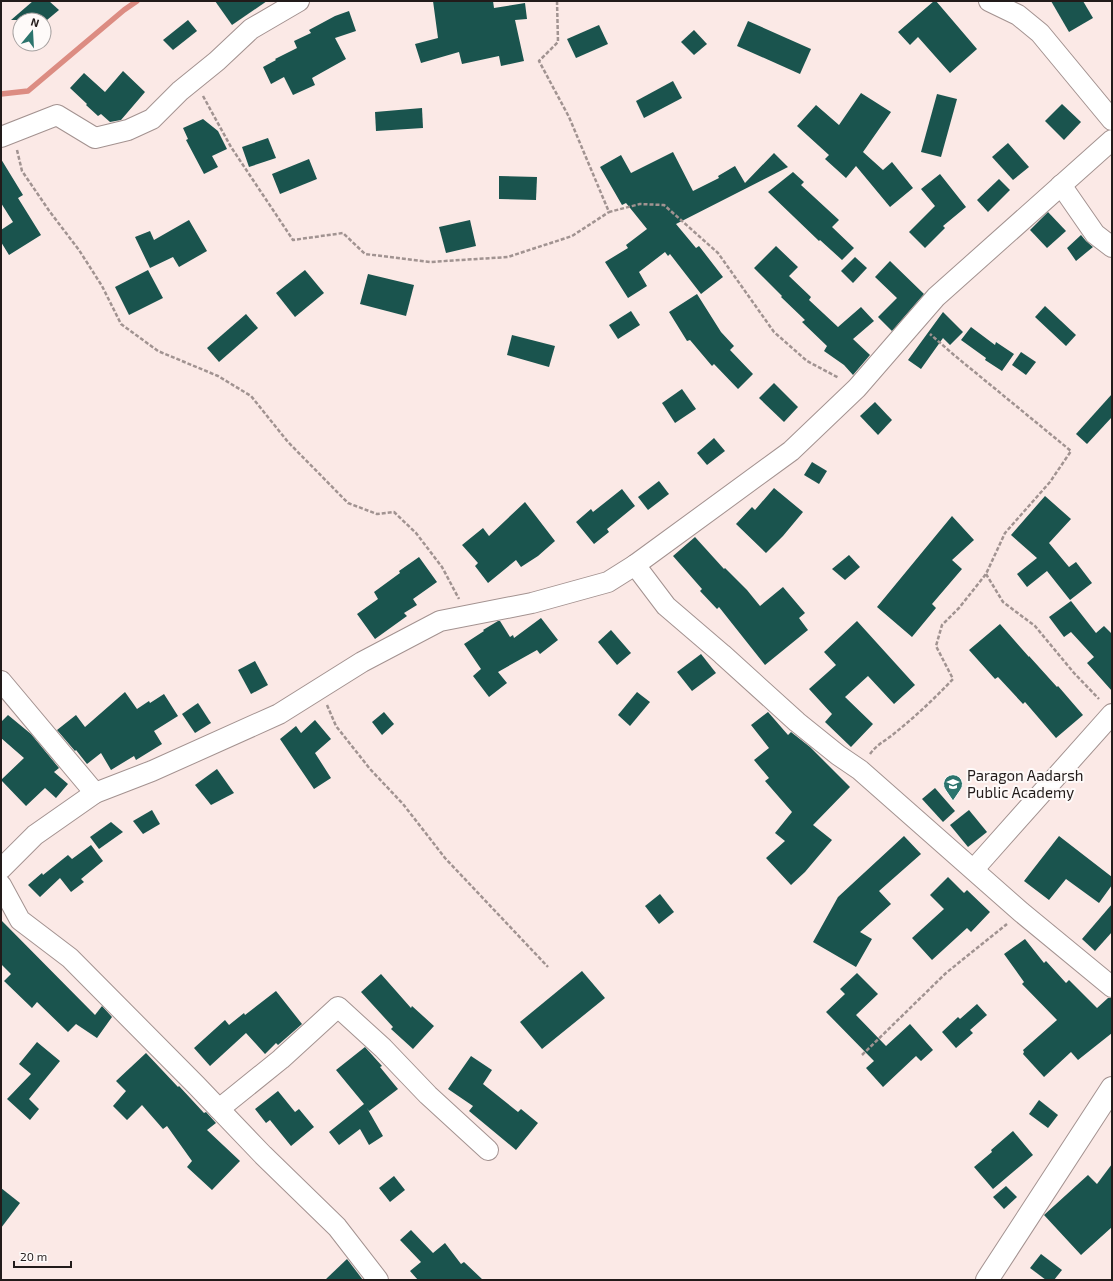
<svg xmlns="http://www.w3.org/2000/svg" width="1113" height="1281" font-family="'Exo 2',sans-serif">
<rect width="100%" height="100%" fill="#fbe9e6"/>
<g fill="none" stroke-linecap="round" stroke-linejoin="round">
<path stroke="#dc8c82" stroke-width="5.5" d="M1,94l27,-3 96,-81 13,-9"/>
</g>
<g fill="#1a544e">
<path d="M33,1h16l10,9 -12,10h-36z"/>
<path d="M215,1h52l-35,24z"/>
<path d="M433,1h60l1,7 31,-5 2,16 -12,1 9,41 -23,5 -2,-10 -37,8 -3,-12 -38,11 -6,-19 23,-6z"/>
<path d="M934,1h2l41,48 -27,24 -32,-36 -8,8 -12,-13z"/>
<path d="M1051,1h32l10,17 -24,14z"/>
<path d="M349,11l7,20 -21,7 11,21 -34,19 3,7 -22,10 -9,-18 -13,7 -8,-17 13,-7 -1,-1 22,-11 -3,-7 17,-8 -2,-3 26,-14z"/>
<path d="M188,20l9,11 -24,19 -10,-10z"/>
<path d="M748,21l63,28 -11,25 -63,-28z"/>
<path d="M599,25l9,19 -32,14 -9,-19z"/>
<path d="M694,30l13,14 -13,11 -13,-13z"/>
<path d="M123,71l22,21 -24,28 -11,2 -9,-8 -3,2 -12,-11 1,-1 -17,-16 14,-15 21,19z"/>
<path d="M673,81l9,17 -38,20 -8,-17z"/>
<path d="M861,93l30,19 -28,40 20,18 9,-8 21,26 -23,19 -34,-41 -10,12 -21,-19 4,-4 -32,-29 19,-21 23,20z"/>
<path d="M937,94l20,5 -16,58 -20,-5z"/>
<path d="M1062,104l19,18 -17,18 -19,-19z"/>
<path d="M422,108l1,20 -47,3 -1,-19z"/>
<path d="M203,119l15,12 9,18 -15,7 6,11 -14,7 -18,-34 2,-1 -5,-11z"/>
<path d="M268,138l8,20 -27,9 -7,-20z"/>
<path d="M1008,143l21,24 -16,13 -21,-23z"/>
<path d="M673,152l20,39 26,-13 -1,-2 17,-10 10,17 29,-30 14,14 -112,57 20,24 3,-2 24,31 -22,17 -31,-40 -2,2 -3,-4 -26,20 8,14 -19,12 -23,-36 23,-14 -2,-3 21,-16 -21,-26 -4,2 -22,-38 21,-12 10,18z"/>
<path d="M1,159l22,36 -5,3 23,37 -32,20 -8,-13v-12l12,-8 -12,-19z"/>
<path d="M309,159l8,20 -37,15 -8,-20z"/>
<path d="M793,172l11,10 -3,3 38,35 -7,7 22,21 -12,12 -22,-20 -1,1 -51,-49z"/>
<path d="M940,174l26,33 -23,19 2,2 -20,20 -16,-16 26,-26 -14,-17z"/>
<path d="M499,176l38,1 -1,23 -37,-1z"/>
<path d="M999,179l11,11 -22,22 -11,-12z"/>
<path d="M1048,212l18,19 -19,17 -17,-18z"/>
<path d="M189,220l18,31 -28,16 -6,-10 -23,11 -15,-31 15,-6 4,9z"/>
<path d="M470,220l6,26 -30,7 -7,-26z"/>
<path d="M1081,235l5,6 7,6 -17,14 -9,-13z"/>
<path d="M776,246l22,21 -9,9 22,21 -2,3 29,27 23,-20 13,14 -21,18 17,16 -17,20 -9,-10 -20,-14 3,-5 -25,-24 3,-2 -24,-23 1,-1 -28,-28z"/>
<path d="M855,257l12,11 -14,15 -12,-12z"/>
<path d="M890,261l34,33 -32,37 -14,-14 19,-19 -22,-21z"/>
<path d="M148,270l15,28 -34,17 -14,-28z"/>
<path d="M305,270l19,23 -29,24 -19,-24z"/>
<path d="M368,274l46,11 -8,31 -46,-12z"/>
<path d="M697,294l24,38 13,14 -4,4 23,24 -15,15 -24,-25 -2,2 -22,-26 -3,1 -18,-29z"/>
<path d="M1045,306l31,29 -10,11 -31,-29z"/>
<path d="M631,311l9,14 -22,14 -9,-14z"/>
<path d="M943,312l20,20 -13,13 -7,-7 -22,31 -13,-9z"/>
<path d="M246,314l12,14 -39,34 -12,-14z"/>
<path d="M971,327l24,18 1,-3 18,12 -12,17 -17,-11 1,-2 -25,-18z"/>
<path d="M512,335l43,11 -6,21 -42,-12z"/>
<path d="M1021,352l15,10 -10,13 -14,-10z"/>
<path d="M774,383l24,24 -14,15 -25,-24z"/>
<path d="M682,389l14,20 -21,14 -13,-20z"/>
<path d="M1112,394v23l-25,27 -11,-10z"/>
<path d="M875,402l17,18 -14,15 -18,-19z"/>
<path d="M714,438l11,13 -18,14 -10,-12z"/>
<path d="M812,462l15,9 -8,13 -15,-9z"/>
<path d="M659,481l10,13 -21,16 -10,-13z"/>
<path d="M774,488l29,24 -20,24 -17,17 -30,-29 16,-17 3,3z"/>
<path d="M622,489l13,17 -28,23 2,3 -15,12 -18,-22 15,-13 2,3z"/>
<path d="M1045,496l26,23 -22,24 20,24 7,-5 16,21 -22,17 -23,-29 -20,16 -10,-13 20,-16 -26,-23z"/>
<path d="M525,502l30,39 -17,15 -17,11 -5,-7 -28,23 -13,-17 3,-3 -16,-18 21,-17 6,8z"/>
<path d="M952,516l22,24 -22,20 10,9 -30,35 4,4 -24,29 -35,-30z"/>
<path d="M695,537l29,32 1,-1 22,22 13,16 23,-19 22,26 -6,5 9,12 -43,35 -46,-58 -2,2 -17,-18 2,-2 -29,-33z"/>
<path d="M849,555l11,12 -15,13 -13,-11z"/>
<path d="M419,557l18,25 -24,17 4,6 -13,8 3,3 -32,23 -18,-25 21,-15 -4,-7 26,-19 -1,-2z"/>
<path d="M1071,601l25,32 8,-7 8,8v57l-25,-28 7,-6 -23,-25 -7,5 -15,-20z"/>
<path d="M541,618l17,22 -18,14 -3,-4 -39,22 9,11 -18,14 -16,-21 8,-7 -17,-25 20,-13 -1,-1 15,-9h2l10,16 3,-2 1,3z"/>
<path d="M857,621l58,64 -21,19 -26,-28 -23,21 28,27 -22,23 -26,-25 7,-8 -23,-25 27,-24 -12,-13z"/>
<path d="M1000,624l29,33v-1l28,31 1,-1 25,29 -27,23 -31,-36 -2,2 -25,-27 -3,2 -26,-29z"/>
<path d="M611,630l20,23 -14,12 -19,-23z"/>
<path d="M701,654l15,19 -24,18 -15,-19z"/>
<path d="M255,661l13,24 -17,9 -13,-24z"/>
<path d="M125,692l12,17 12,-8 1,2 14,-9 14,22 -24,15 8,13 -26,16 -2,-4 -23,14 -10,-17 -14,11 -11,-14 -1,1 -18,-21 19,-15 9,12z"/>
<path d="M637,692l13,10 -20,24 -12,-11z"/>
<path d="M198,703l13,20 -16,10 -13,-19z"/>
<path d="M384,712l10,12 -12,11 -10,-13z"/>
<path d="M768,712l20,23 3,-3 19,15 40,40 -37,38 19,15 -27,32 -14,13 -25,-27 19,-17 -10,-8 17,-21 -27,-31 4,-3 -15,-18 15,-12 -18,-23z"/>
<path d="M8,715l23,19 28,34 -5,4 14,12 -12,14 -11,-10 -19,18 -25,-26 23,-22 -23,-20v-16z"/>
<path d="M315,720l16,19 -16,14 16,25 -17,11 -34,-50 16,-13 5,7z"/>
<path d="M217,769l17,24 -23,12 -16,-20z"/>
<path d="M935,788l20,23 -12,11 -21,-23z"/>
<path d="M152,810l8,14 -17,10 -10,-13z"/>
<path d="M969,810l18,22 -19,15 -18,-22z"/>
<path d="M111,822l12,10 -24,17 -9,-12z"/>
<path d="M904,836l17,18 -42,37 12,13 -31,28 12,7 -16,28 -43,-25 25,-45z"/>
<path d="M1059,836l53,41v8l-13,18 -33,-24 -17,21 -25,-19z"/>
<path d="M91,845l12,16 -22,18 3,3 -13,10 -11,-14 -20,19 -12,-12 14,-12 1,2 25,-20 4,4z"/>
<path d="M948,877l16,16 3,-3 23,22 -19,20 -4,-4 -35,32 -20,-22 32,-29 -14,-14z"/>
<path d="M660,894l14,18 -15,12 -14,-18z"/>
<path d="M1112,904v28l-17,19 -13,-12z"/>
<path d="M1,920l94,95 7,-9 10,11 -15,21 -21,-14 -8,8 -31,-30 -5,6 -28,-27 7,-7 -10,-10z"/>
<path d="M1025,939l19,24 2,-2 20,22 3,-3 28,28 11,-10h4v35l-34,27 -7,-8 -27,25 -21,-23 1,-2 -1,-2 34,-30 -35,-36 2,-2 -20,-28z"/>
<path d="M582,971l23,27 -63,51 -22,-27z"/>
<path d="M857,973l21,21 -22,21 30,31 24,-22 23,26 -12,11 -5,-5 -33,31 -17,-19 8,-7 -48,-49 19,-18 -5,-5z"/>
<path d="M381,974l30,34 1,-2 22,20 -21,23 -22,-20 2,-2 -32,-35z"/>
<path d="M276,991l26,33 -24,21 -2,-2 -11,11 -19,-21 -36,33 -16,-18 31,-28 4,5 15,-12 1,2z"/>
<path d="M977,1004l10,11 -17,15 3,3 -17,15 -14,-16 16,-15 2,2z"/>
<path d="M37,1042l23,19 -31,38 10,10 -9,11 -23,-21 24,-25 -12,-10z"/>
<path d="M365,1047l17,19 -2,1 18,22 -29,22 -2,-3 16,28 -14,9 -9,-16 -21,16 -10,-13 35,-28 -28,-34z"/>
<path d="M146,1053l32,34 1,-1 25,27 2,-1 10,11 -9,7 33,31 -28,29 -25,-23 5,-6 -25,-35 -4,3 -21,-24 -15,15 -14,-14 13,-15 -10,-10z"/>
<path d="M471,1056l21,14 -9,14 35,28 3,-3 17,14 -22,27 -47,-39 4,-5 -25,-17z"/>
<path d="M278,1091l17,21 4,-3 15,18 -23,19 -21,-26 -4,3 -11,-14z"/>
<path d="M1039,1100l19,15 -10,13 -19,-14z"/>
<path d="M1013,1131l20,24 -40,34 -19,-22 18,-15 -1,-2z"/>
<path d="M1112,1164v63l-31,28 -37,-40 44,-40 9,9z"/>
<path d="M394,1176l11,14 -15,12 -11,-14z"/>
<path d="M1006,1186l11,11 -13,12 -11,-12z"/>
<path d="M1,1188l19,15 -19,25z"/>
<path d="M411,1230l22,23 12,-10 16,21 3,-2 19,18h-65l-8,-9 11,-9 -21,-22z"/>
<path d="M1041,1254l21,16 -8,10h-8l-16,-12z"/>
<path d="M347,1259l16,21h-38z"/>
</g>
<g fill="none" stroke-linecap="round" stroke-linejoin="round">
<g stroke="#a39290" stroke-width="22">
<g id="minor">
<path d="M989,1l29,14 22,18 72,87"/>
<path d="M1,137l56,-22 38,23 33,-8 24,-11 28,-28 37,-30 34,-32 48,-28"/>
<path d="M1061,185l34,49 17,13"/>
<path d="M635,565l31,41 56,48 75,68 41,33 22,15 161,142 91,75"/>
<path d="M1,681l94,112"/>
<path d="M1,869l34,-34 60,-42 57,-22 127,-57 83,-52 78,-41 92,-18 76,-21 27,-17 156,-114 66,-63 79,-91 176,-157"/>
<path d="M974,869l138,-155"/>
<path d="M1,885l19,35 50,38 126,127 67,70 74,72 41,53"/>
<path d="M219,1109l62,-50 57,-52 45,41 45,47 60,55"/>
</g>
</g>
<g stroke="#a39290" stroke-width="24">
<path id="tertiary" d="M987,1280l125,-192"/>
</g>
<g stroke="#a19391" stroke-width="2.5" stroke-dasharray="4 2" stroke-linecap="butt">
<path d="M557,1l1,41 -19,19 30,56 40,95 31,-8 24,1 54,48 56,79 33,29 32,17"/>
<path d="M203,96l28,51 62,93 50,-7 22,21 65,8 78,-5 64,-21 37,-24"/>
<path d="M17,150l5,21 28,41 29,38 23,36 19,38 37,27 60,25 33,20 37,46 60,61 29,11 17,-2 22,21 26,34 17,32"/>
<path d="M986,574l17,28 32,24 39,47 25,26"/>
<path d="M327,705l9,21 34,43 33,35 42,54 103,109"/>
<path d="M870,754c7,-10 17,-14 26,-22 20,-16 39,-34 57,-53l-17,-33 6,-21 17,-17 27,-34 19,-41 45,-51 21,-31 -117,-96 -24,-21"/>
<path d="M862,1055l84,-82 61,-49"/>
</g>
<use href="#minor" stroke="#fff" stroke-width="20"/>
<use href="#tertiary" stroke="#fff" stroke-width="22"/>
</g>
<defs>
<g id="school-pin" transform="scale(1)"><path d="M0 17L-7.5 6A9.5 9.5 0 1 1 7.5 6Z" fill="#2c746d" stroke="#fefaf9"/><path d="M0-5L7-2L0 1L-7-2ZM-4 1L0 2.5L4 1V4Q0 6-4 4Z" fill="#fff"/></g>
</defs>
<g fill-rule="evenodd">
<use href="#school-pin" x="953" y="784"/>
</g>
<g text-anchor="middle" dominant-baseline="central" stroke-width="4" stroke-linejoin="round" paint-order="stroke">
<g font-size="15" fill="#221b1a" stroke="#fefaf9" text-anchor="start">
<text x="967" y="775">Paragon Aadarsh<tspan x="967" dy="17">Public Academy</tspan></text>
</g>
</g>
<rect width="1113" height="1281" fill="none" stroke="#221b1a" stroke-width="4"/>
<g transform="translate(32 32) rotate(18)"><circle r="19" fill="#fefaf9" stroke="#a6a1a0"/>
<path d="M0-3L7 15L0 10L-7 15Z" fill="#2c746d"/>
<text y="-6" font-size="11" font-weight="bold" text-anchor="middle" fill="#221b1a">N</text>
</g>
<path d="M14 1261v6h57v-6" fill="none" stroke="#221b1a" stroke-width="2"/>
<text x="20" y="1261" font-size="12" fill="#221b1a" stroke="#fefaf9" stroke-width="3" paint-order="stroke">20 m</text>
</svg>
